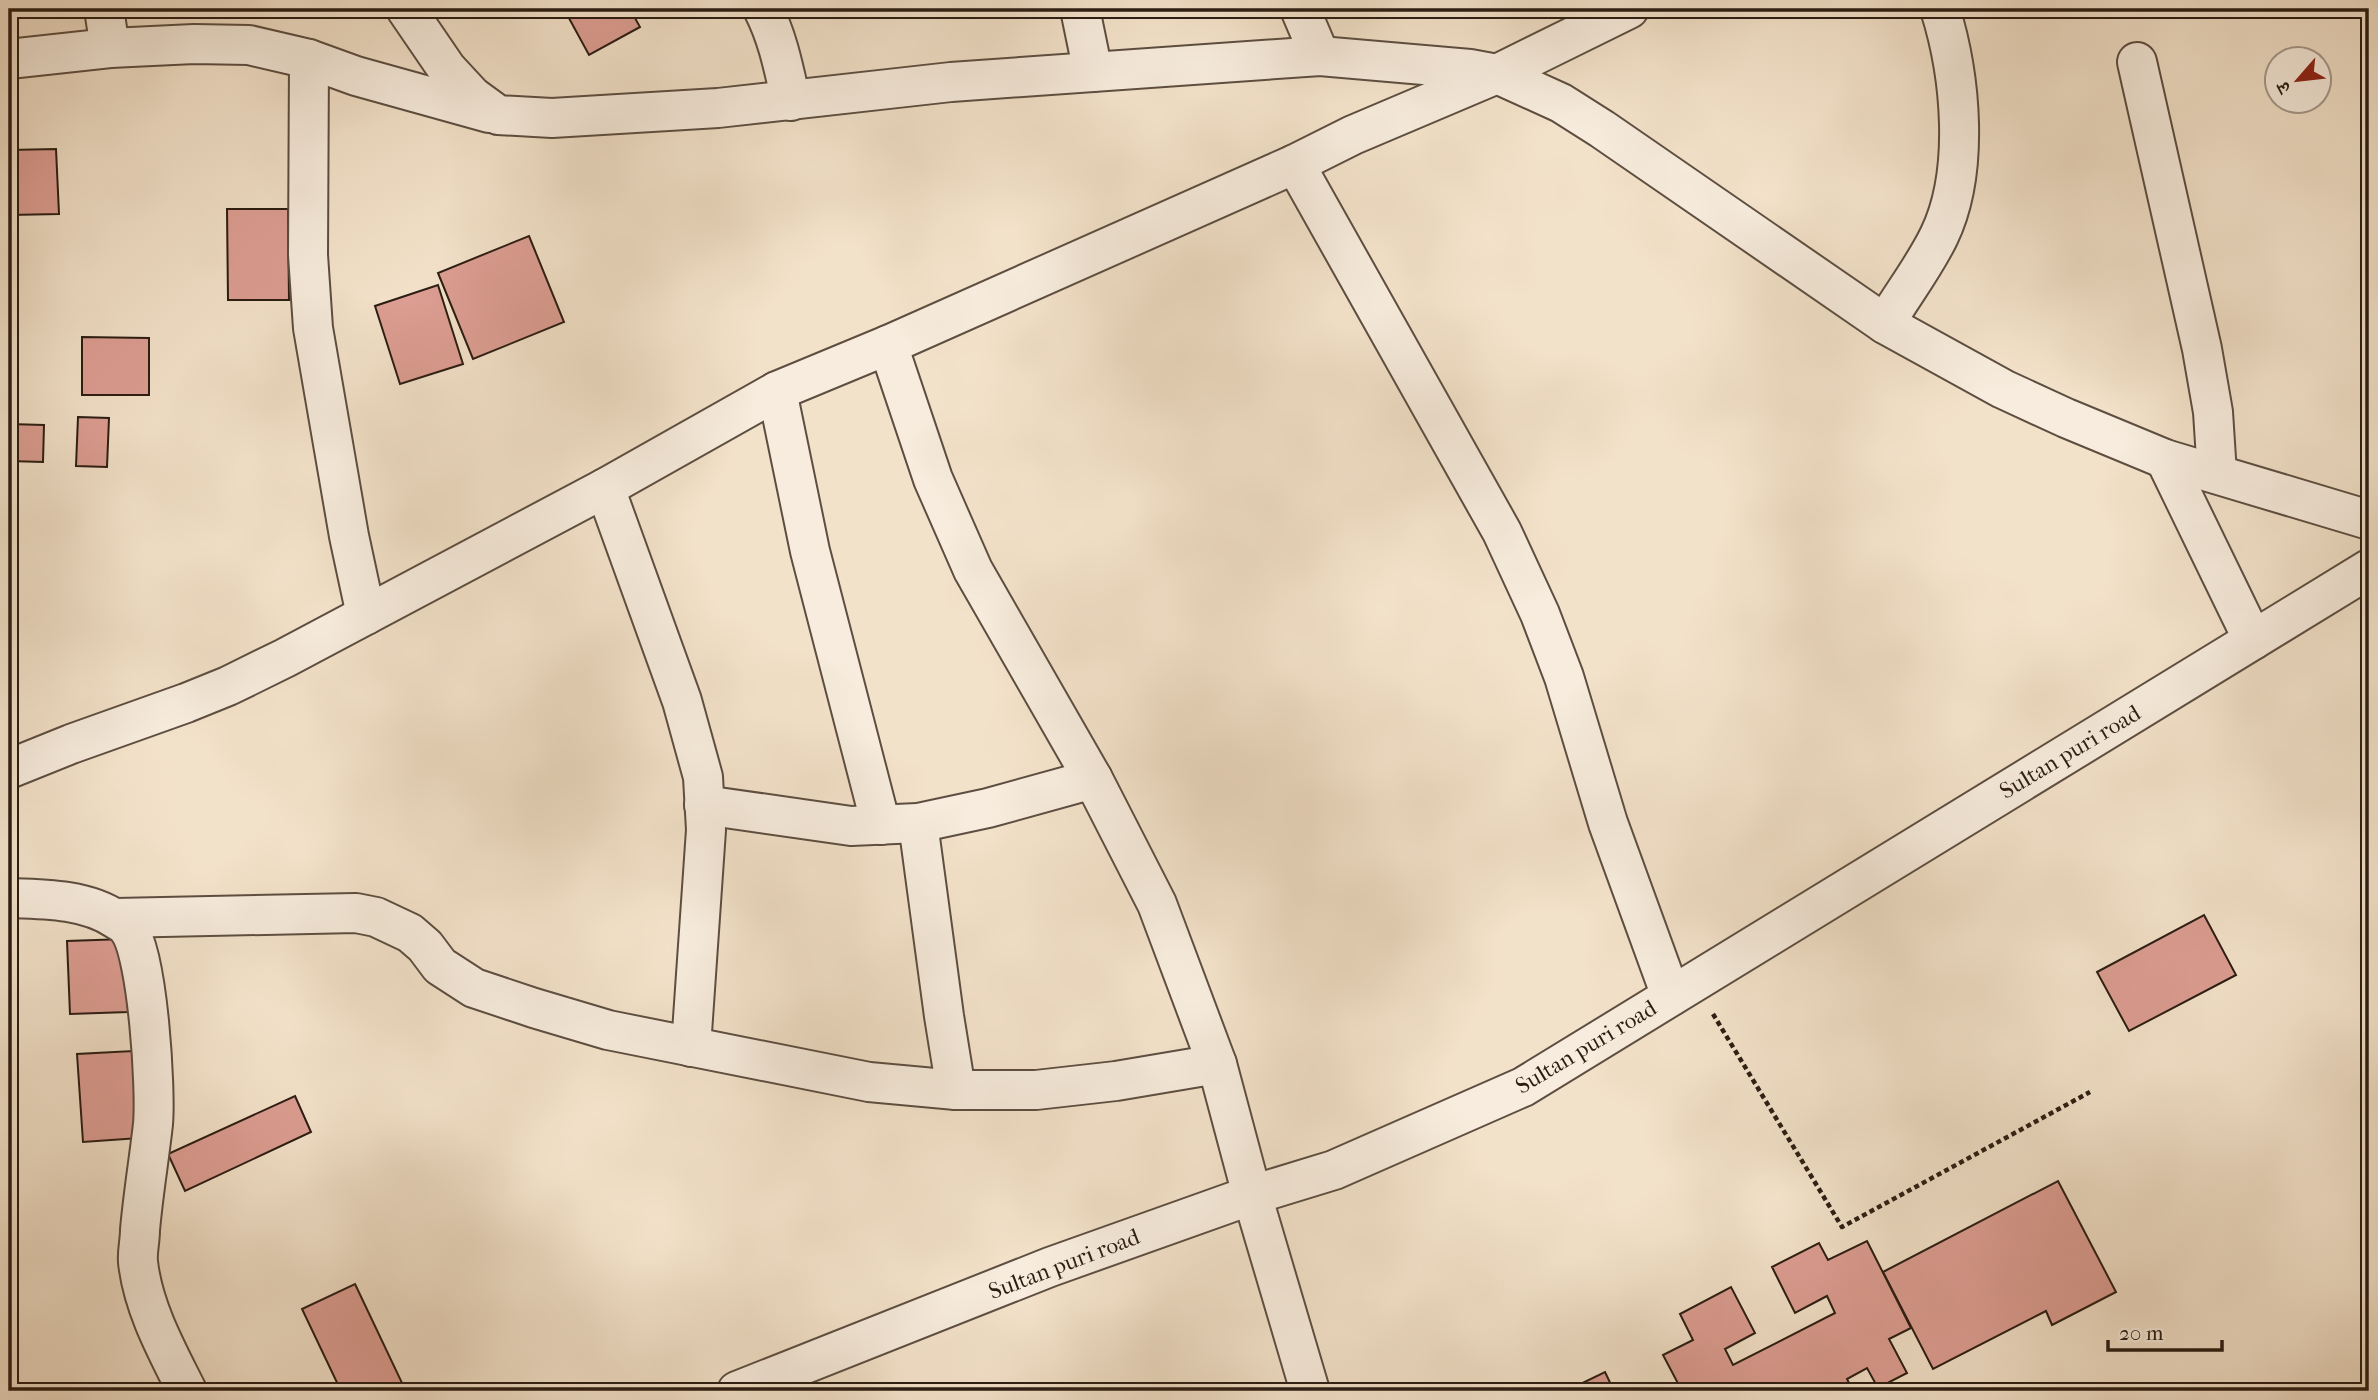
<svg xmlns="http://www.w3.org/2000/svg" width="2378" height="1400" font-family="'IM FELL French Canon','Noto Serif Devanagari',serif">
<rect width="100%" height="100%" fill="#f3e2ca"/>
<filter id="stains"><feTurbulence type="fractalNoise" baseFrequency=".00286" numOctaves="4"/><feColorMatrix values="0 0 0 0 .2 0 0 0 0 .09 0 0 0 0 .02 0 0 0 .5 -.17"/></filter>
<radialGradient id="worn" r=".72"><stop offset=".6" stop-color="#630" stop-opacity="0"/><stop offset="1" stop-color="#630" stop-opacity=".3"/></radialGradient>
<g fill="#dd9e93" stroke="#2b1d13" stroke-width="2">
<path d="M564,9h66l10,18 -51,28z"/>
<path d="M56,149l3,65 -50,1v-65z"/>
<path d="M227,209h61l1,91h-61z"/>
<path d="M529,236l35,86 -91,37 -35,-86z"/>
<path d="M438,285l25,79 -63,20 -25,-78z"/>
<path d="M82,337l67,1v57h-67z"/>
<path d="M78,417l31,1 -2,49 -31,-1z"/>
<path d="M9,424l35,1 -1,37 -34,-1z"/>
<path d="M2204,915l32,60 -107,56 -32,-59z"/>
<path d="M125,939l3,73 -58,2 -3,-73z"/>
<path d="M133,1051l6,87 -56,4 -6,-88z"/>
<path d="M295,1096l16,36 -126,59 -17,-37z"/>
<path d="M2058,1181l58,111 -64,33 -6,-14 -113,58 -50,-97z"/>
<path d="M1867,1241l44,87 -22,11 18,34 -29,15 -11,-20 -20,11 6,12h-171l-19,-36 30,-15 -13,-26 51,-27 24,46 -30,16 8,16 102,-52 -8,-17 -32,17 -23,-46 47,-24 9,17z"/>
<path d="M355,1284l48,101 -12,6h-50l-39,-82z"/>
<path d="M1605,1372l9,19h-48z"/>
</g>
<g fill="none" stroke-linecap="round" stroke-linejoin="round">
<g stroke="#5d4e41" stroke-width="42">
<g id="minor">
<path d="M104,9l6,39"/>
<path d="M406,9l41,60 25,27 26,19 54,3 166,-10 233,-26 369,-26 150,13 27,5 64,29 41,26 283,195 118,65 63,29 99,41 204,61"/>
<path d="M763,9c15,29 21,61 28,92"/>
<path d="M1080,9l13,63"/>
<path d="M1300,9l20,47"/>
<path d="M9,59l101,-11 84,-4 55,1 60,14 47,17 133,37"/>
<path d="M309,59l-1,196 5,73 36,208 17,79"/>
<path d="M2137,62l65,287 11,63 4,62"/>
<path d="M1295,164l207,368 38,82 24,63 44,146 63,173"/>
<path d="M1885,324c17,-29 39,-57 54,-88 31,-64 22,-160 1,-227"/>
<path d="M888,345l45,134 40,91 120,209 64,125 60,160 35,131 58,196"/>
<path d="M777,391l33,160 71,274"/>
<path d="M2165,459l88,181"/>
<path d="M605,488l77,213 21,76 3,53 -15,217"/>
<path d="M9,769l62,-25 115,-41 42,-17 57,-28 320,-170 172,-97 111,-46 407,-181 58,-29 144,-61 132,-65"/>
<path d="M704,805l147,21 67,-3 70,-15 105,-29"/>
<path d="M918,823l26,193 12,74"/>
<path d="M9,898c35,1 78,1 108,22 4,2 10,6 12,10 19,27 27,159 24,194 -4,36 -10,71 -13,106 0,11 -3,22 -2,32 5,46 29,89 49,129"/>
<path d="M116,918l240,-5 20,4 34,16 15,13 15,20 34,22 60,20 74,22 261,52 87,8h80l80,-9 101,-17"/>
<path d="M737,1391l313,-124 202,-72 82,-25 189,-83 846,-518"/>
</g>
</g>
<path stroke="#2b1d13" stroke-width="4.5" stroke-dasharray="5 3.5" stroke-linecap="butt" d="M1713,1014l129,213 248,-135"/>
<use href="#minor" stroke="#f7ecdd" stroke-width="38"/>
</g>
<g text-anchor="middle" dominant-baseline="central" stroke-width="6" stroke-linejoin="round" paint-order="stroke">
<g font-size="23" fill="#2b1d13" stroke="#f7ecdd">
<text transform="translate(2070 752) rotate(-31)">Sultan puri road</text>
<text transform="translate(1586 1047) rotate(-31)">Sultan puri road</text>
<text transform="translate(1064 1264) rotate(-21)">Sultan puri road</text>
</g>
</g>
<rect width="2378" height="1400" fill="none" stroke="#f3e2ca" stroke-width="35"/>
<rect x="10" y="10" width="2357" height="1379" fill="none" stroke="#2b1d13" stroke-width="3.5"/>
<rect x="18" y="18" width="2343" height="1365" fill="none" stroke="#2b1d13" stroke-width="2"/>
<g transform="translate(2298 80) rotate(242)"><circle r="33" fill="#f7ecdd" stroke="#a5998c" stroke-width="2"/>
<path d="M0-5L12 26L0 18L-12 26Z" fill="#8f2418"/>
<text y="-10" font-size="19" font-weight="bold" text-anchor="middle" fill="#2b1d13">उ</text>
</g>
<path d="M2108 1340v10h114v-10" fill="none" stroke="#2b1d13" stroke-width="3.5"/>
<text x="2119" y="1340" font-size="21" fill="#2b1d13" stroke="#f7ecdd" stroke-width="5" paint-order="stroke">20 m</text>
<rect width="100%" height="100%" filter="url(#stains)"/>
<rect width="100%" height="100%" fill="url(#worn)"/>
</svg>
